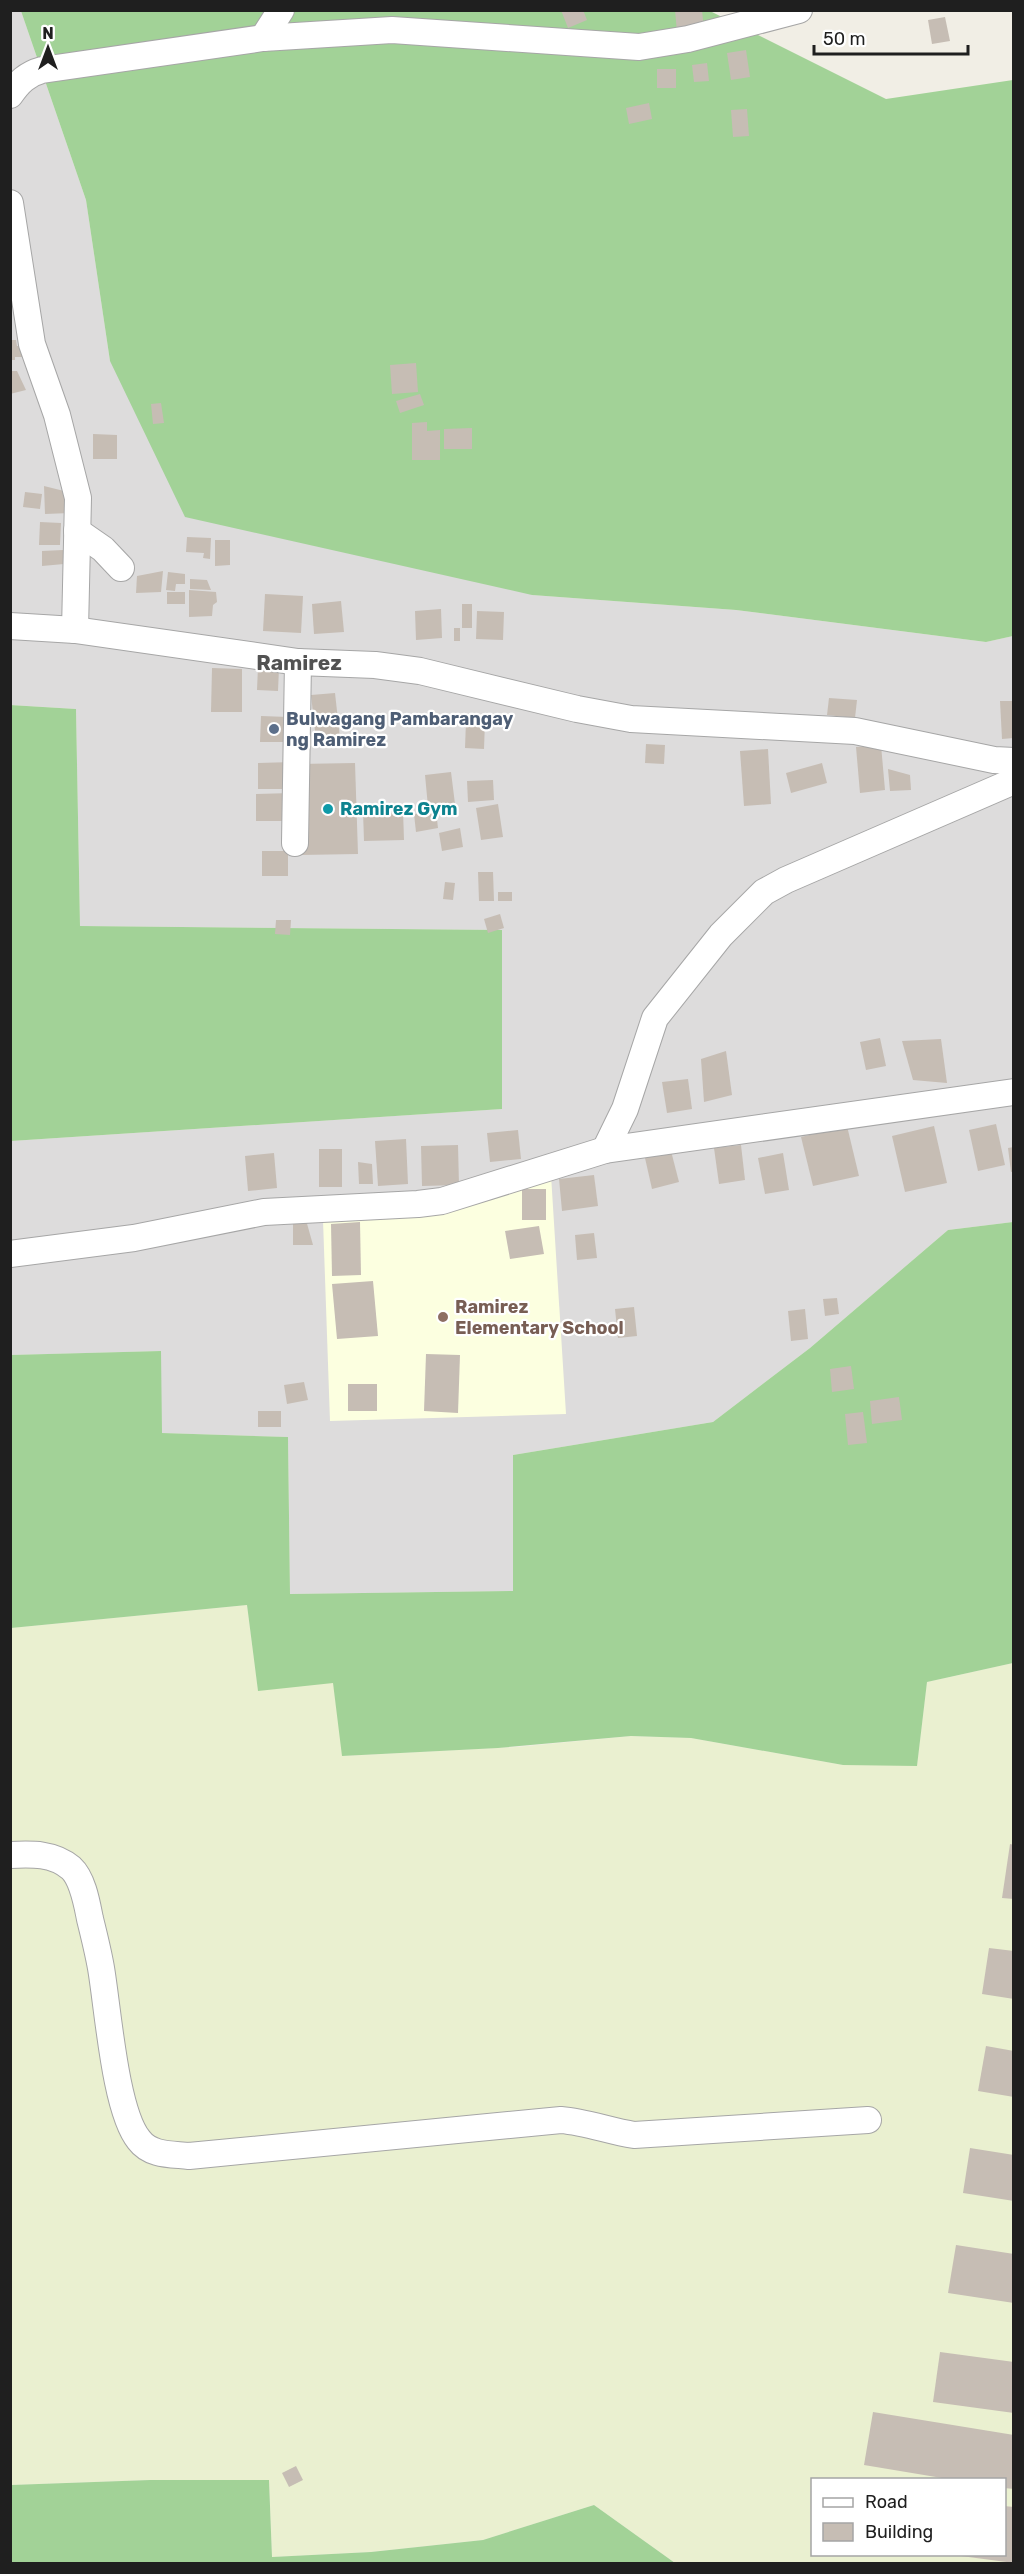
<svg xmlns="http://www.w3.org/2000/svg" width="1024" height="2574" font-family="Rubik,sans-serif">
<rect width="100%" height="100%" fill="#f1eee5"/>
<path fill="#dddcdc" d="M10,11h11l65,189 24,161 422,234 204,15 250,32 27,-6v586l-65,8 -138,118 -97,74 -200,33v136l-223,3 -2,-157 -127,-4v-82l-150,4v-214l490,-32 1,-179 -422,-4 -4,-217 -65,-4z"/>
<path fill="#fcffe0" d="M551,1175l15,239 -236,7 -7,-201z"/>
<path fill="#eaf0d0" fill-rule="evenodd" d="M247,1605l11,85 75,-8 10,74 174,-9 114,-11 60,2 152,27h74l10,-83 86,-19v900h-338l-81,-58 -111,35 -112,12 -99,5 -3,-77h-119l-139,5v-857zM812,2480h192v74h-192z"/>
<g fill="#a2d297">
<path d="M21,11h689l176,88 127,-19v556l-27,6 -250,-32 -204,-15 -347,-78 -75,-156 -24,-161z"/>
<path d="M10,705l66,4 4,217 422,4v179l-491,32z"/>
<path d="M1013,1222v441l-86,19 -10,84 -74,-1 -152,-27 -60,-2 -133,12 -156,8 -9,-73 -75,8 -11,-86 -236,23 -1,-273 151,-4 1,82 126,4 2,157 223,-3v-136l200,-33 97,-74 138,-118z"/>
<path d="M150,2480h119l3,77 99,-5 112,-12 111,-35 81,58h-664v-78z"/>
</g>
<g fill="#c6bdb4">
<path d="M561,10h22l4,10 -19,8z"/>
<path d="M675,10h27l2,20 -27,2z"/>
<path d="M945,17l5,24 -18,3 -4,-24z"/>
<path d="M746,50l4,27 -19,3 -4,-27z"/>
<path d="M707,63l2,18 -15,1 -2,-17z"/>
<rect x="657" y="69" width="19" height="19"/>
<path d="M649,103l3,16 -23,5 -3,-16z"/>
<path d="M747,109l2,27 -16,1 -2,-27z"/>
<path d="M10,340h6l1,6h6v11h-8v3h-5z"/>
<path d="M416,363l2,29 -26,2 -2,-29z"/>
<path d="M10,371h7l9,19 -16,4z"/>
<path d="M420,394l4,11 -24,8 -4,-12z"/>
<path d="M161,403l3,20 -11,1 -2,-20z"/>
<path d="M427,422v9l13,-1v30h-28v-37z"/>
<path d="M472,428v21h-28v-20z"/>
<path d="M93,434l24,1v24h-24z"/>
<path d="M44,486l20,5 6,22 -25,1z"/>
<path d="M25,492l17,2 -2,15 -17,-2z"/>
<path d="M40,522l21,1 -1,22h-21z"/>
<path d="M187,537l24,1 -1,21 -7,-1 1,-5 -18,-1z"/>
<path d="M215,540h15v25l-15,1z"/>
<path d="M63,550l1,14 -22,2v-15z"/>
<path d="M163,571l-2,21 -25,1 1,-17z"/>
<path d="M168,572l17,2v10h-9l-1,7 -9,-1z"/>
<path d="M190,579l17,1 4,10 -21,-1z"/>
<path d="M189,590l27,2 1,10 -4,3 -1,11 -23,1z"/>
<rect x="167" y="592" width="18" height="12"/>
<path d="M265,594l38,2 -2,37 -38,-2z"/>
<path d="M341,601l3,31 -30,2 -2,-30z"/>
<rect x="462" y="604" width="10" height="24"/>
<path d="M441,609l1,29 -26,2 -1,-29z"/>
<path d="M477,611l27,1 -1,28 -27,-1z"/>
<rect x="454" y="628" width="6" height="13"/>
<path d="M258,667l21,1 -1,23 -21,-1z"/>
<path d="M212,668l30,1v43h-31z"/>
<path d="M335,693l5,45 -24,2 -5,-45z"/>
<path d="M829,698l28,2 -2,18 -28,-3z"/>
<path d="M1000,701h14v37l-12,1z"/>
<path d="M261,716l27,1 -1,25h-27z"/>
<path d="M466,721h19l-1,28 -19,-1z"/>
<path d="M646,744l19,1 -1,19 -19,-1z"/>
<path d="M881,745l4,45 -25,3 -4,-46z"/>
<path d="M768,749l3,55 -27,2 -4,-55z"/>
<path d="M293,762v27h-35v-26z"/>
<path d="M355,763l3,91 -58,1 -2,-91z"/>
<path d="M822,763l5,20 -36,10 -5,-20z"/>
<path d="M888,769l22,6 1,15 -21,1z"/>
<path d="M451,772l4,32 -27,3 -3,-32z"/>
<path d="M493,780l1,20 -26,2 -1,-21z"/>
<path d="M292,793v28h-36v-27z"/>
<path d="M498,804l5,33 -22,3 -5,-32z"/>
<path d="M403,810l1,30 -40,1 -1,-30z"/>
<path d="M436,811l2,17 -22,4 -2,-18z"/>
<path d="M460,828l3,19 -21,4 -3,-18z"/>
<rect x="262" y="851" width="26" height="25"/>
<path d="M478,872h15l1,29h-15z"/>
<path d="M445,882l10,1 -2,17 -10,-1z"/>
<rect x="498" y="892" width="14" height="9"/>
<path d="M500,914l4,14 -16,5 -4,-14z"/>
<path d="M276,920h15l-1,15 -15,-1z"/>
<path d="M880,1038l6,28 -20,4 -6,-28z"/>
<path d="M941,1039l6,44 -34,-3 -11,-39z"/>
<path d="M726,1051l6,44 -28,7 -3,-43z"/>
<path d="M688,1079l4,30 -25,4 -5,-31z"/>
<path d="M996,1124l9,41 -27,6 -9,-41z"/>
<path d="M847,1126l12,50 -46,10 -12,-49z"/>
<path d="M934,1126l13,57 -42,9 -13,-56z"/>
<path d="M518,1130l3,29 -31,3 -3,-29z"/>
<path d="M406,1139l2,45 -30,2 -3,-45z"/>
<path d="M458,1145l1,40 -37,1 -1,-40z"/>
<path d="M741,1145l4,35 -26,4 -5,-36z"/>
<path d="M1014,1147v24l-3,1 -3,-24z"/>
<rect x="319" y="1149" width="23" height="38"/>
<path d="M671,1151l8,31 -27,7 -7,-31z"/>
<path d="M274,1153l3,35 -29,3 -3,-35z"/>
<path d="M783,1153l6,37 -24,4 -7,-36z"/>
<path d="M358,1162l14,2 1,20h-14z"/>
<path d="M594,1175l4,31 -36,5 -3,-32z"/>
<rect x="522" y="1189" width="24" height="31"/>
<path d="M293,1219l13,1 7,25h-20z"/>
<path d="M360,1222l1,53 -29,1 -1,-52z"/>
<path d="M539,1226l5,28 -34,5 -5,-28z"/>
<path d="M594,1233l3,25 -20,2 -2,-25z"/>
<path d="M373,1281l5,55 -41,3 -5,-55z"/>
<path d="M837,1298l2,16 -14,2 -2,-17z"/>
<path d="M634,1307l3,29 -19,2 -3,-29z"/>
<path d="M805,1309l3,30 -17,2 -3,-30z"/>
<path d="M426,1354l34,1 -2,58 -34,-2z"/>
<path d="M851,1366l3,23 -22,3 -2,-23z"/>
<path d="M304,1382l4,18 -21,4 -3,-19z"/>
<rect x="348" y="1384" width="29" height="27"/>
<path d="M899,1397l3,23 -30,4 -2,-23z"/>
<rect x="258" y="1411" width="23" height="16"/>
<path d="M863,1412l4,31 -19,2 -3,-31z"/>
<path d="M1010,1844l4,1v54l-12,-1z"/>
<path d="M989,1948l25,3v48l-32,-5z"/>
<path d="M986,2046l28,5v46l-36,-6z"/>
<path d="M970,2148l44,7v46l-51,-8z"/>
<path d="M956,2245l58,9v49l-66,-10z"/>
<path d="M940,2352l74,10v51l-81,-11z"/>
<path d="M873,2412l141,23v54l-10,-1v-8h-50l-90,-15z"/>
<path d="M296,2466l7,14 -14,7 -7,-14z"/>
<path d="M1004,2506l10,1v56l-53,-7 43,-2z"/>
</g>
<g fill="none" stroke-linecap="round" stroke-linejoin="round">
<g stroke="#a6a6a6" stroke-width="28">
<g id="minor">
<path d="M263,38l18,-28"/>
<path d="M10,95c9,-13 17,-21 32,-25l221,-32 129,-8 247,17 49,-8 111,-29"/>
<path d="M10,203l22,141 25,71 21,83 -3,132"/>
<path d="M77,531l26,18 18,19"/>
<path d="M10,626l65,4 223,32 77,3 45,6 157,38 54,10 224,12 139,29 20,1"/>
<path d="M295,843l3,-181"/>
<path d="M605,1150l20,-41 30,-91 66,-83 43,-43 22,-12 228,-99"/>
<path d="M10,1254l124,-16 130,-26 154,-8 24,-3 163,-51 409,-58"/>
<path d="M10,1855c22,-1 43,-2 61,13 12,11 16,36 19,51 4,16 8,32 11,49 7,41 14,143 38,172 12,16 33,14 50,16l372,-36c25,2 48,11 73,15l234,-15"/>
</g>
</g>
<use href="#minor" stroke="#fff" stroke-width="26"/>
</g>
<circle fill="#5c6f8a" stroke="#fff" stroke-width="2" cx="274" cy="729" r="6"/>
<circle fill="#0f9aa8" stroke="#fff" stroke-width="2" cx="328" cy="809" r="6"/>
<circle fill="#8d6e63" stroke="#fff" stroke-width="2" cx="443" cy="1317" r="6"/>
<g text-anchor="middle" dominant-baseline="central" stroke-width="4.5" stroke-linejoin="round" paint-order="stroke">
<g font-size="18" font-weight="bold" fill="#4e5e75" stroke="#fff" text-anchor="start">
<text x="286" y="719">Bulwagang Pambarangay<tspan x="286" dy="21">ng Ramirez</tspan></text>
</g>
<g font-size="18" font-weight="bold" fill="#0d838f" stroke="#fff" text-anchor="start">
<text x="340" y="809">Ramirez Gym</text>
</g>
<g font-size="18" font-weight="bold" fill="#785e54" stroke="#fff" text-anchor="start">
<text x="455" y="1307">Ramirez<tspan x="455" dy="21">Elementary School</tspan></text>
</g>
<g font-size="21" font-weight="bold" fill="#525252" stroke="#fff">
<text x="299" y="662">Ramirez</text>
</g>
</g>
<rect width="1024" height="2574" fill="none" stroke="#1f1f1f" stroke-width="24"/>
<rect x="811" y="2478" width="195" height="78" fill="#ffffff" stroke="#a5a5a5" stroke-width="1.5"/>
<rect x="823" y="2498" width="30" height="9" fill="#ffffff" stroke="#a5a5a5" stroke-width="1.5"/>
<text x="865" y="2508" font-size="18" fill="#1f1f1f">Road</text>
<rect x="823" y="2523" width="30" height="18" fill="#c6bdb4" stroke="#a5a5a5" stroke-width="1.5"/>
<text x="865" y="2538" font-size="18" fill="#1f1f1f">Building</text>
<g transform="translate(48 48)" stroke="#ffffff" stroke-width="4.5" paint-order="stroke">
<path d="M0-4.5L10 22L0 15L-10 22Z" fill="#1f1f1f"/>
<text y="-9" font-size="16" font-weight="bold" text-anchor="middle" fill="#1f1f1f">N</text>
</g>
<path d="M814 45v9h154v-9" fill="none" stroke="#1f1f1f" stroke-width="3"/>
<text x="823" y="45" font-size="18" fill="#1f1f1f" stroke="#ffffff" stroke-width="4.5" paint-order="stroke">50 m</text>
</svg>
